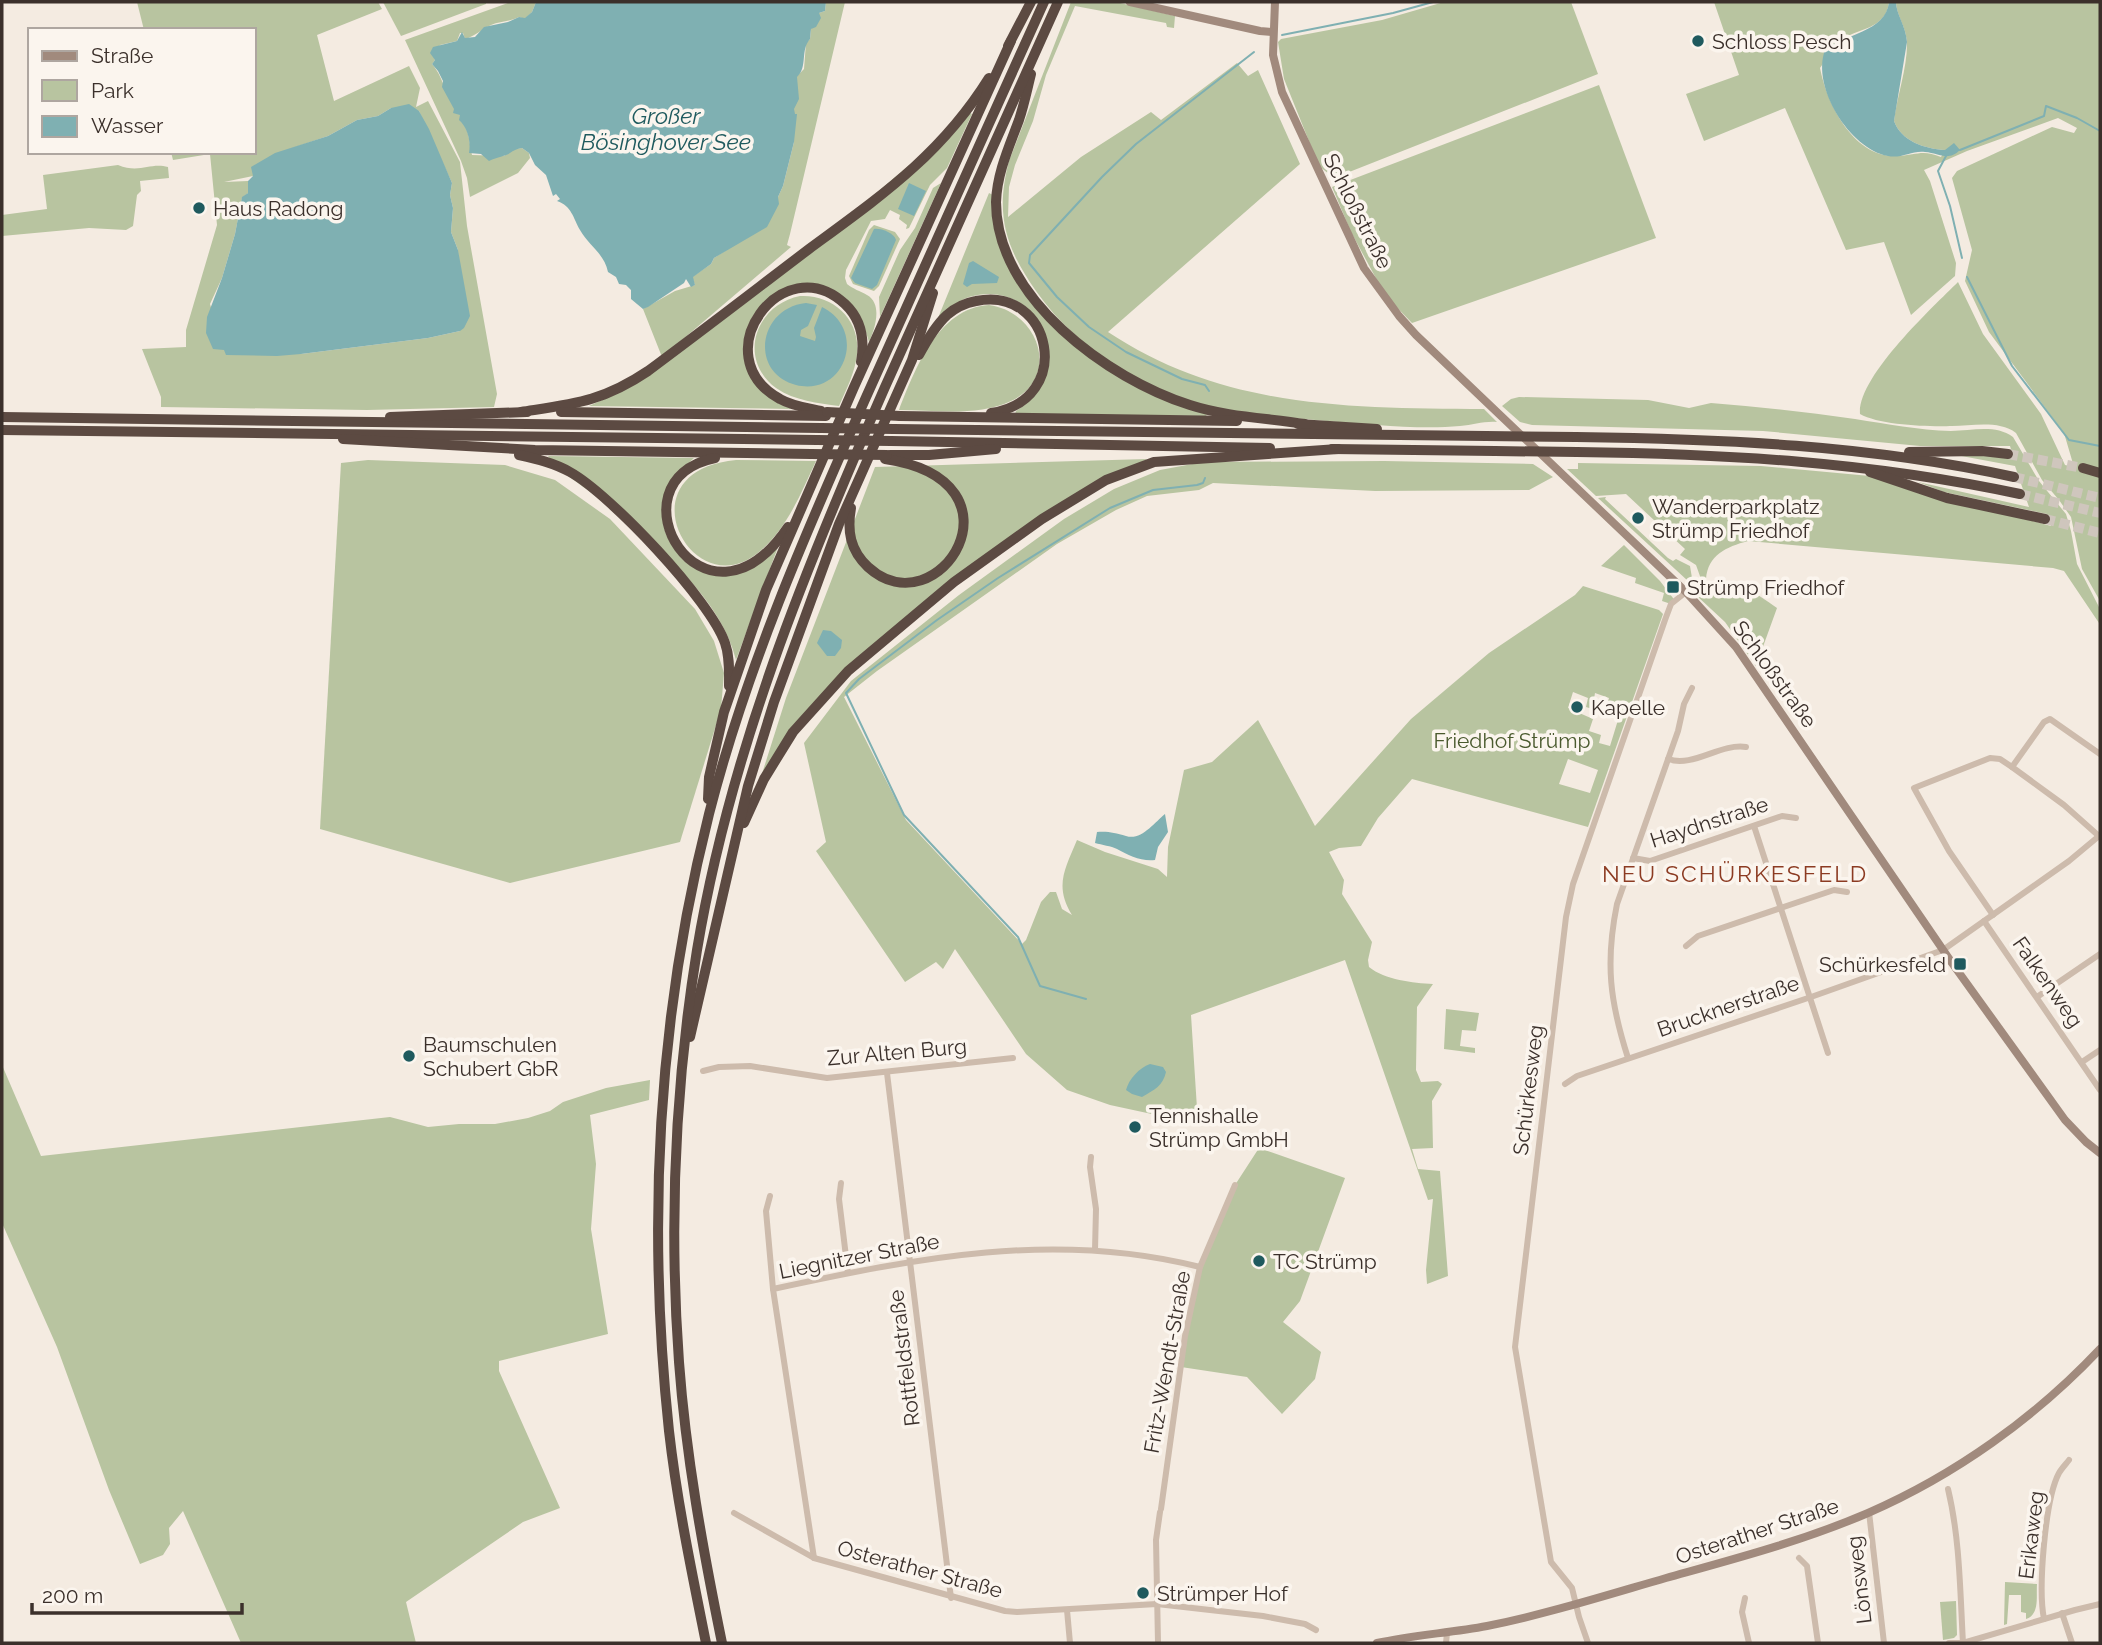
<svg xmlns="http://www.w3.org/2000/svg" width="2102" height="1645" font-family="Raleway,sans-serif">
<rect width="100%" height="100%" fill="#f4ebe1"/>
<g fill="#b8c4a0" fill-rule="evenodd">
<path d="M137,2h241l4,7 -65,26 17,66 75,-35 11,22 -4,19 12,-6 32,61 7,64 30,168 -3,13 -127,3 -206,-3v-10l-19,-48 44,-2v-17l31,-105 -7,-71 -37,6 -2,-8h83v-122h-110zM391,108l28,3 33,72 -2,12 3,13 -2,24 7,18 2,81 -32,7 -127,16 -77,-4 -14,-46 12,-26 13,-44 7,-36 6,-5v-12l-24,1 29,-6 22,-22 53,-18 29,-16 21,-4z"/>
<path d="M383,2h103v2l-85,32z"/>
<path d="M511,2h25l-4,10 -7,7 -6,-2c-10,5 -19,4 -28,8 -10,4 -15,11 -26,14l-2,-6h-3l-3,8 -17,4 -6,11 1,4 -3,4c14,16 12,35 29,51l-1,5c10,9 9,23 12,35l32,1 10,-7 8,-1 7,5 1,5 -12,15 -48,24 -3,-19 -6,-17 -56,-121z"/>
<path d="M826,2h19l-55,232 -3,11 4,2 -129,110 -19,-48 32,-18 20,-6 -3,-8 19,-13 3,-6 31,-20 33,-41 5,-11 11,-44v-34l3,-32 7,-7 2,-26 4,-4 1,-10 8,-16 6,-2z"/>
<path d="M1071,2h45l59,14 -1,12 -7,-1 -1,-4 -91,-17 -29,69 -13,46 -18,44 -6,22 -1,30 73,-60 70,-45 10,8 76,-57 11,13 10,-6 42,94 -192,168c116,77 242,76 376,77l13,13c-13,-1 -24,3 -37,4 -40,4 -93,-2 -133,-5 -32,-3 -64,-5 -96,-10 -75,-14 -151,-57 -195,-120 -31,-44 -41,-77 -27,-130z"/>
<path d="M1444,2h127l27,72 -264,104 -15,-12 -35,-87 -6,-37 3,-3 101,-19z"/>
<path d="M1714,2h175c-3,28 -32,26 -50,39 -7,5 -13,19 -19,27 7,36 34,91 78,88 18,-1 25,-7 43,1l4,-7c-20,-1 -44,-9 -51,-29 3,-25 13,-52 13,-77 0,-16 -11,-29 -11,-42h204v599l-18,-32 -11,-52 -12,-17 -17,-20 -26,-47c-17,-13 -44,-7 -64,-7 -23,1 -73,-1 -92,-12 -3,-37 73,-107 98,-132l25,52 58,80 24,51 9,2 -10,-34 -75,-101 -24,-51 7,-31 -20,-72 5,-7 95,-44 22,6 3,-5 -19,-10 -91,33 -43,19 6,11 26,82 -1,13 -44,39 -27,-73 -38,8 -61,-142 -81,33 -18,-47 53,-19z"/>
<path d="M1599,85l57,153 -244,85 -27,-28 -34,-63 -19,-45z"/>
<path d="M970,113l2,1 -25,54 -17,17 -21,43 -3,1 1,-4 -8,-6 1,-4 -10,-5 -5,9 -14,2 -25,49 -1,8 2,6c6,5 13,7 20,11 16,9 8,34 2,47l-3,-10 -34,-42 -60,5c-25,22 -28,35 -26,68l45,46 -202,-3 35,-16 154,-113z"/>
<path d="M118,165c22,9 32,-3 50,2l1,11 -29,3 1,10 -4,4 -4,31 -7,4 -37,-2 -87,8v-21l45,-6 -4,-34z"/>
<path d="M941,183l-61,134 -1,-20 21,-47 15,-22 18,-40z"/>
<path d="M989,193l4,2 5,48 15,31 68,76 126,64 -1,2 -191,-2 1,-3c67,-42 22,-135 -47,-114 -12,4 -22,14 -31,21z"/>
<path d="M874,225l21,7 5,7 -21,47 -5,5 -21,-7 -4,-8 20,-46z"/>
<path d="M800,296c33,-2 61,24 57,58 -2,19 -11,36 -18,52 -21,-3 -44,-5 -63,-18 -39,-29 -21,-83 24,-92z"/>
<path d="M989,305c51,7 72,73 22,96 -34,16 -76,9 -112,9 16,-41 39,-102 90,-105z"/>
<path d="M1519,397l129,3 41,8 22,-5c48,4 96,9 144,16 32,5 63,11 96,12 21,0 44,-7 62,6l26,44 27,33 5,17 6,33 23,45 -1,14 -35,-52 -11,-3 -305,-27c-22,6 -40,14 -42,38h-5l-5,-14 -16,-10 5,-6 -59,-55 -30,2 -29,-27h11v-6l183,3 109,10 181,50 -4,-12 -103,-22 -26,-10 111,25 -14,-41 -59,-11 36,-1 21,2 -3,-10h-90l-157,-15 -231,-6 -12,-3 -18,-16 9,-7z"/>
<path d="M548,456l146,2 -15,14 -15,56c11,37 52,59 88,40 10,-5 18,-13 26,-21l-42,113c-16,-66 -88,-122 -139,-163 -15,-12 -39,-26 -49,-41z"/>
<path d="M1147,459l-90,49 -213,163 -84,109 26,-82 89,-231z"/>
<path d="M368,460l137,5 50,15 55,39 85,90 19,32 10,32 -3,36 -41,133 -170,41 -190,-54 21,-366z"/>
<path d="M736,460l80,1c-15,32 -29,68 -57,91 -67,56 -139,-81 -23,-92z"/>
<path d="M1384,461l149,3 20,13 -24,13 -154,1 -162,-8 -14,7 -52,6 -31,14 -59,34 -180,127 -33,26 62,123 116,124 4,-4 15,-38 9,-10h6l6,17 10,6c-18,-29 -7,-46 5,-75l28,12 53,17 9,8 1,-30 16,-77 28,-8 46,-42 57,106 96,-107 78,-66 86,-58 8,-9 76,24 4,4 -75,213 -176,-48 -34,39 -17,28 -22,2 -10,4 15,28 -2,14 30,48 -4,18 1,7c16,13 44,16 64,17l-16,23 -1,63 5,12 17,-1 4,3 -10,17 1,47 -21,1 6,20 22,2 8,105 -21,8 -1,-14 7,-71 -5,1 -83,-240 -154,55 7,109 -88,-19 -43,-15 -41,-36 -71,-105 -12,20 -7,-7 -31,20 -89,-131 10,-9 -22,-99 47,-62 108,-86 105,-76 50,-30 46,-19 43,-8zM1573,692l15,6 -2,9 10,3 3,-9 -5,-2 1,-6 14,5 -4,14 13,8 -8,26 -11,-3 2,-8 -12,-4 4,-12 -25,-11zM1568,759l30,11 -8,23 -31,-9z"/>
<path d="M1606,497l-1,2 63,59 5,3 3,-2 14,7 2,12 -4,3 -90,-83z"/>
<path d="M1624,545l36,36 16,21 -5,2 -9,-3 2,-8 -29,-10 1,-5 -35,-12z"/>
<path d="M1712,581c27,0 44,12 65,27l-21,58 -31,-44 -28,-26 -1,-10 3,-2z"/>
<path d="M1446,1009l33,4 -3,18 -14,-1 -2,16 15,2v5l-31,-4z"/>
<path d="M2,1065l39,91 349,-39 38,10 31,-3h36l33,-6 22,-7 13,-9 43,-14 44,-8 -1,20 -59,15 6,49 -5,65 17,105 -109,27v10l61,137 -37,14 -117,80 10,41h-175l-58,-132 -14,17 1,16 -7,11 -23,9 -31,-74 -52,-143 -55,-124z"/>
<path d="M1259,1148l86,30 -45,123 -17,21 38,30 -6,27 -33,35 -35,-37 -66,-10 19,-100 35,-82z"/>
<path d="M2005,1582l32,2c-1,13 3,30 -11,35v-6l-5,-1v-17h-12l-2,29 -3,1z"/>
<path d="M1956,1601l1,34 -3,3 -11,2 -3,-38z"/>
</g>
<g fill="#7fb0b2">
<path d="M536,2h290l-1,9 -6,2 2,5 -5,9 -5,2 -1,10c-10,11 -2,28 -13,38l2,22 -5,10 1,5h2l-3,28 -11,44 -5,11 1,7 -12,23 -53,31 -3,6 -18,13 2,8 -4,2 -5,-8 -2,4 -36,24 -5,2 -12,-10v-9l-5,-5 -7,-1 -3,-7 -8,-5c-4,-19 -19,-26 -28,-42 -7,-12 -8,-24 -23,-29l3,-2 -4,-5 -3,2 -7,-21 -11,-10 -6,-12 -7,-5c-9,1 -11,6 -19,8 -6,2 -8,2 -14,5l-8,-7 -12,-1c2,-11 -1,-25 -10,-33l1,-5 -7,-2 1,-4 -12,-22 1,-6 -5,-10 -6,-7 3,-4 -5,-7 3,-6 24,-6 5,-9 3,6 10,-1 9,-10 24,-5 11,-5 6,1 7,-6z"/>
<path d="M1889,2h7c0,12 10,24 11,40l-13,79c7,20 31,28 51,29l9,-7 6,7c-12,12 -21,3 -35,2 -12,-2 -24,7 -37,4 -38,-7 -77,-69 -63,-106 19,-16 61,-18 64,-48z"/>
<path d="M409,104l10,7 10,18 23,54 -2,12 3,13 -2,24 7,18 12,66 -6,12 -4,3 -32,7 -127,16 -24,2 -51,-1 -2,-5 -11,-1 -7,-16 1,-16 15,-39 13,-44 7,-37 6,-4v-12l5,-5 -2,-9 24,-14 53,-17 29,-16 21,-4 13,-8z"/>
<path d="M909,183l17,8 -12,25 -16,-7z"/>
<path d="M874,229c7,-1 20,4 22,11l-19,45 -5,4 -17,-6 -4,-5z"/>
<path d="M973,261l26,16 -2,6 -25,1 -5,3 -4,-3 6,-21z"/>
<path d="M806,303l11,2 -9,21 -7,4 -1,6 15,5 1,-4 -2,-9 8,-21c46,23 23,90 -26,78 -47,-12 -38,-77 10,-82z"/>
<path d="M823,630l8,1 11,9 -1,8 -6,8h-8l-10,-13z"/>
<path d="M1165,814l3,18 -10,15 -3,13c-13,2 -27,-5 -38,-11 -6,-3 -15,-4 -22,-6l2,-11c11,-1 18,1 29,4 15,5 28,-13 39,-22z"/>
<path d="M1150,1064l13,3 3,5c-3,14 -12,18 -24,25l-10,-3 -6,-4c3,-11 13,-22 24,-26z"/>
</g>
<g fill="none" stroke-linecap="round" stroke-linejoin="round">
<g stroke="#7fb0b2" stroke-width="2">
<path d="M1282,35l111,-22 40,-11"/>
<path d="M1960,150l84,-34 2,-10 31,12 23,13"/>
<path d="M1946,156l-8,15 12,35 12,52"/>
<path d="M1967,277l45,89 57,74 31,6"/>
<path d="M1209,391l-4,-6 -23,-6 -56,-27 -37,-25 -32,-30 -28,-34 1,-8 72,-78 34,-33 118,-92"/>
<path d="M1086,999l-46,-13 -22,-49 -114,-122 -58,-122 13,-14 78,-59 61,-42 112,-70 43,-18 44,-5 6,-2 2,-5"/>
</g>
<g stroke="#cfc6bd" stroke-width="10" stroke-dasharray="10 5" stroke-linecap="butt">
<path d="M2008,454l75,14"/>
<path d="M2014,477l86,21"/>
<path d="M2020,494l80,19"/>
<path d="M2045,519l55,14"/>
</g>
<g stroke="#cdbbac" stroke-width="6">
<path d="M1668,759c25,9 52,-16 78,-12"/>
<path d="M1754,826l74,227"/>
<path d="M2100,837l-36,-32 -52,-38 32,-45 6,-3 50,35"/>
<path d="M1633,858l17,3 132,-45 14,2"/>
<path d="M1993,915l-44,-64 -35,-63 76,-30 10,1 12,8"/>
<path d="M1984,921l116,169"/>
<path d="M1686,946l12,-10 136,-46 13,2"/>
<path d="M2037,997l63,-43"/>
<path d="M1628,1058c-18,-56 -23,-95 -11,-154l61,-173 6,-27 8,-16"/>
<path d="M2082,1062l18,-12"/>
<path d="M703,1071l16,-4 31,-1 77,12 186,-20"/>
<path d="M887,1073l64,525"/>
<path d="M1565,1084l12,-8 234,-79 132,-47 126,-89 30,-25"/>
<path d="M1091,1157l-1,10 6,42 -1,41"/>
<path d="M841,1183l-2,16 9,74"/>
<path d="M770,1196l-4,15 7,78"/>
<path d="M1948,1489c12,50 12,102 15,154"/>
<path d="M1161,1509l24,-173 15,-69 35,-82"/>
<path d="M1869,1512l15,131"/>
<path d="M734,1513l80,45 191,53 12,1 140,-8 106,12 42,8 11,6"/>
<path d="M814,1558l-41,-269c144,-31 282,-59 427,-22"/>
<path d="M1799,1558l8,8 11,77"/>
<path d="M1745,1598l-3,14 7,31"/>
<path d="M1067,1610l3,33"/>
<path d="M2062,1613l10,30"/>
<path d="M2044,1619c-6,-30 1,-120 15,-146 3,-5 7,-9 10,-13"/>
<path d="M1158,1643l-2,-103 4,-28"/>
<path d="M1446,1643l1,-10"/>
<path d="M1588,1643l-9,-26 -7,-29 -21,-26 -36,-215 51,-430 7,-33 92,-264 6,-16 15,-12"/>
<path d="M1949,1643h14l112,-33 25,-6"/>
</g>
<g stroke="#a18a7d" stroke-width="8">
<path d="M1130,2l130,29 12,1"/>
<path d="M1275,2l-2,53 9,37 82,176 35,48 17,19 270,257 50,55 216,316 113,157 21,22 14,11"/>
<path d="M1377,1643c36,-8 73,-10 110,-17 60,-12 120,-31 179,-48 68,-19 137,-37 202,-65 87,-38 167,-95 232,-164"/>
</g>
<g stroke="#5c4a42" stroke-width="10">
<path d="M1008,46l23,-44"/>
<path d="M1031,74c-4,16 -7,31 -12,46 -10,27 -22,53 -23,82 0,96 112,177 194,203 37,12 77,13 115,19"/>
<path d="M919,355c8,-15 16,-29 28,-40 8,-7 18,-12 29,-14 76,-16 100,99 15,112"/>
<path d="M821,411c-14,-3 -29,-5 -41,-12 -78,-43 3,-153 65,-95 17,16 20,36 16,58"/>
<path d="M521,412c52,-8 81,-10 127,-41 54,-40 107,-81 161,-122 72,-53 132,-94 180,-171"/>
<path d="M561,412l265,4"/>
<path d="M900,416l337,5"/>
<path d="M2,417l819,11"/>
<path d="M390,417l137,-5"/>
<path d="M1298,424l79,5"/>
<path d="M894,429l592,7"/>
<path d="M2,430l815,10"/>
<path d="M1576,437c148,2 293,8 438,40"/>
<path d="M343,439l192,11 276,4"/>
<path d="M891,441l379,7"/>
<path d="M1332,449l163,2"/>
<path d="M1577,452c153,2 292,10 443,42"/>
<path d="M1909,452l73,-1 26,3"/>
<path d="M519,455c18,4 35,8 51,17 40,22 141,129 155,171 5,14 4,29 4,43"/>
<path d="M890,455h39l67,-6"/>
<path d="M715,458c-110,23 -11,193 73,69"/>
<path d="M2083,468l17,5"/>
<path d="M1870,472l77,26 98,21"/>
<path d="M851,508c-4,23 -1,42 17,59 70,64 166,-86 17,-108"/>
<path d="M708,799l1,-22 15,-65 42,-122 88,-203 157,-346"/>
<path d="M744,823l20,-44 29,-47 55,-61 106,-89 88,-63 64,-39 48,-18 184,-13"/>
<path d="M690,1037l58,-251 26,-84 65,-178 73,-164 21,-67"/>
<path d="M706,1643c-14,-70 -29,-141 -37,-212 -22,-206 -11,-416 40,-617 37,-145 97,-282 158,-419 58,-131 118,-262 177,-393"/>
<path d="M722,1643c-19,-93 -36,-186 -43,-281 -10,-137 -4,-276 18,-412 33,-198 108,-381 188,-563 57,-129 115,-257 173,-385"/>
</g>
<g stroke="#5c4a42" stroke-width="10">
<path d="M827,412l73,4"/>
<path d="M821,428l73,1"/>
<path d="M1486,436l90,1"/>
<path d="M817,440l74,1"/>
<path d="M1495,451l82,1"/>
<path d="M811,454l76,1"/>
</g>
</g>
<g fill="#1f5a5e" stroke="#fbf5ee" stroke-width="2.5">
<circle cx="1698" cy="41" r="7"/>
<circle cx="199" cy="208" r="7"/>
<circle cx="1638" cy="518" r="7"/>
<rect x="1666" y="580" width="14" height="14" rx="3.5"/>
<circle cx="1577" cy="707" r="7"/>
<rect x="1953" y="957" width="14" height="14" rx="3.5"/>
<circle cx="409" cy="1056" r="7"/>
<circle cx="1135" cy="1127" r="7"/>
<circle cx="1259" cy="1261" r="7"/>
<circle cx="1143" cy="1593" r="7"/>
</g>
<g text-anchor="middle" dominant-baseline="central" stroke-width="7" stroke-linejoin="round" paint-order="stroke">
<g font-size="21" fill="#3b302b" stroke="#fbf5ee" text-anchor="start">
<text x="1712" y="41">Schloss Pesch</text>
<text x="213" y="208">Haus Radong</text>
<text x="1652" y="506">Wanderparkplatz<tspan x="1652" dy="24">Strümp Friedhof</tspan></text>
<text x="1687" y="587">Strümp Friedhof</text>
<text x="1591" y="707">Kapelle</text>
<text x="1946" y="964" text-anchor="end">Schürkesfeld</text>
<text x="423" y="1044">Baumschulen<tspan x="423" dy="24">Schubert GbR</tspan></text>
<text x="1149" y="1115">Tennishalle<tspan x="1149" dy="24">Strümp GmbH</tspan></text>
<text x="1273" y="1261">TC Strümp</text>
<text x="1157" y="1593">Strümper Hof</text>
</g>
<g font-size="21" fill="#3b302b" stroke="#fbf5ee">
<text transform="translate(1358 211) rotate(63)">Schloßstraße</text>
<text transform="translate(1775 674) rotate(54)">Schloßstraße</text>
<text transform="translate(1709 822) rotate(-18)">Haydnstraße</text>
<text transform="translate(2048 982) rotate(55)">Falkenweg</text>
<text transform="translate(1728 1006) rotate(-19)">Brucknerstraße</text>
<text transform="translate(897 1052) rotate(-5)">Zur Alten Burg</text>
<text transform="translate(1528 1090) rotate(-83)">Schürkesweg</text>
<text transform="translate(859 1256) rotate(-11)">Liegnitzer Straße</text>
<text transform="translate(904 1358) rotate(-97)">Rottfeldstraße</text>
<text transform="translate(1167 1362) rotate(-80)">Fritz-Wendt-Straße</text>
<text transform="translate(1757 1531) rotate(-18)">Osterather Straße</text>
<text transform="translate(2031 1535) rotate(-83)">Erikaweg</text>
<text transform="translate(920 1569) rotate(15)">Osterather Straße</text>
<text transform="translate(1859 1580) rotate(-97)">Lönsweg</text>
</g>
<g font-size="21" fill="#4a5a2e" stroke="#fbf5ee">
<text x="1512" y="740">Friedhof Strümp</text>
</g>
<g font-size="23" font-style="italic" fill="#1f5a5e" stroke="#fbf5ee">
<text x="666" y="115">Großer<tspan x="666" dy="26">Bösinghover See</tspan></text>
</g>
<g font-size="23" letter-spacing="2" fill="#8c3b22" stroke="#fbf5ee">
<text x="1735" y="873">NEU SCHÜRKESFELD</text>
</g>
</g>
<rect width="2102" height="1645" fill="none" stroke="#3b302b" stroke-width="7"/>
<rect x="28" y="28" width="228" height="126" fill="#fbf5ee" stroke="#aea6a0" stroke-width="2"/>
<rect x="42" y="51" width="35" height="10" fill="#a18a7d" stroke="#aea6a0" stroke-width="2"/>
<text x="91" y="63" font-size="21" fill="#3b302b">Straße</text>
<rect x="42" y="80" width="35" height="21" fill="#b8c4a0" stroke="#aea6a0" stroke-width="2"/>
<text x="91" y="98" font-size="21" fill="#3b302b">Park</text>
<rect x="42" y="116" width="35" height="21" fill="#7fb0b2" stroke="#aea6a0" stroke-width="2"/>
<text x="91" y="133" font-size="21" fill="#3b302b">Wasser</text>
<path d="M32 1603v10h210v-10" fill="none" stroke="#3b302b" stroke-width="3.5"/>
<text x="42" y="1603" font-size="21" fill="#3b302b" stroke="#fbf5ee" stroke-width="5" paint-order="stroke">200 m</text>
</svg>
